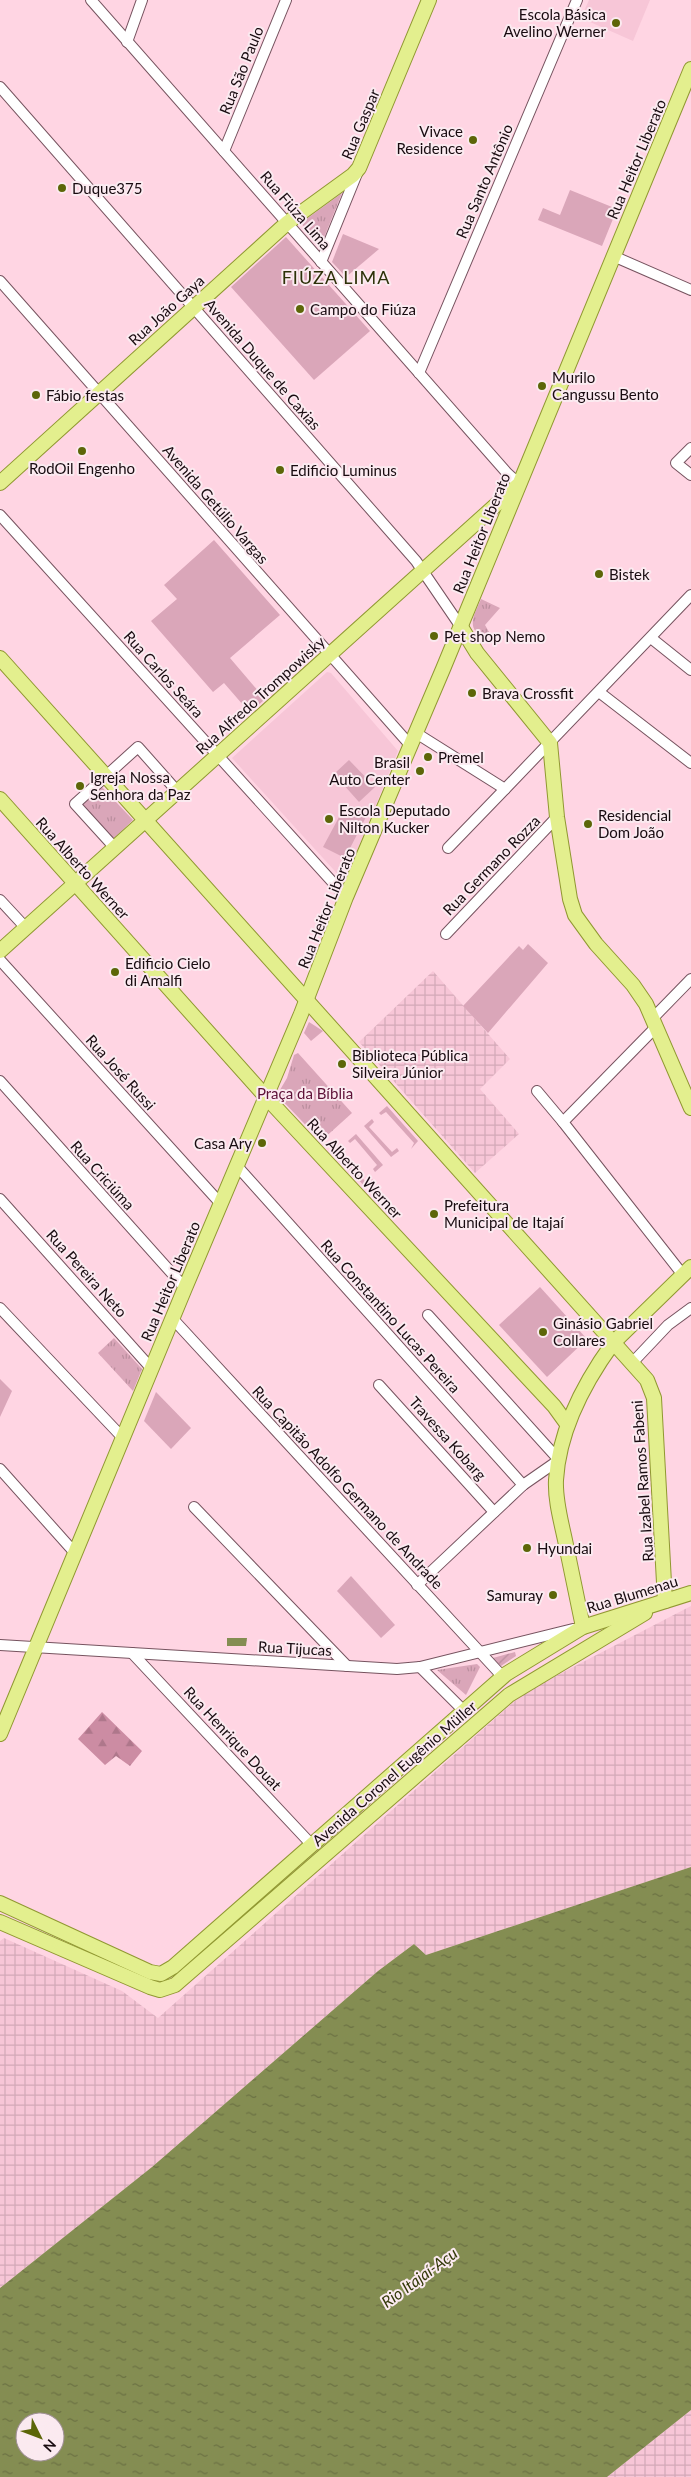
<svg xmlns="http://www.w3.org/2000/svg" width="691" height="2477" font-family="Lato,sans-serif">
<defs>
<pattern id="industrial-grid" width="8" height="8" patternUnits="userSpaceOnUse" patternTransform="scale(1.25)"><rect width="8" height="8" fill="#f7c6d7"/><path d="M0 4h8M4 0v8" fill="none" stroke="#d3a9b8"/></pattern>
<pattern id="forest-firs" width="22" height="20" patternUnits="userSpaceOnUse" patternTransform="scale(1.25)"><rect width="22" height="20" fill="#cc8ca3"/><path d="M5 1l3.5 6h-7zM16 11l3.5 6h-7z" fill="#ae778b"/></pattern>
<pattern id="park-tufts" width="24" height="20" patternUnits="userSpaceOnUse" patternTransform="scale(1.25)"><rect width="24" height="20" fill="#daa6b9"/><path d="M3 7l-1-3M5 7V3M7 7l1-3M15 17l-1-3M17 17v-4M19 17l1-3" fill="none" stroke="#ba8e9e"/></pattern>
<pattern id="garden-furrows" width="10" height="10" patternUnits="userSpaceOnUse" patternTransform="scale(1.25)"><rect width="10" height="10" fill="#daa6b9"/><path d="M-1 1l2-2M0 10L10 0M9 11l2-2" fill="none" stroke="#ba8e9e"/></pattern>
<pattern id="water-ripples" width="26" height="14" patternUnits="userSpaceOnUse" patternTransform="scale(1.25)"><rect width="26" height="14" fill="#848d52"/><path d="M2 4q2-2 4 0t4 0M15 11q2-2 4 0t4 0" fill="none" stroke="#6b7143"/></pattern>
</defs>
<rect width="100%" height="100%" fill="#ffd5e3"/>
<g fill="#f7c6d7">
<path d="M589,0h61l-17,41 -52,-23z"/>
<path d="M327,672l4,1 67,78 -53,129h-2l-111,-122z"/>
</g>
<g fill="url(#industrial-grid)">
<path d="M433,971l77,88 -30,30 39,45 -44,39 -116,-131z"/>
<path d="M691,1606v261l-265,88 -12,-11 -36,27 -226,196 -152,121v-347l4,-3 118,53 36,27 367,-326z"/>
<path d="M691,2410v67h-84z"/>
</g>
<g fill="#daa6b9">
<path d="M570,190l47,19 -15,37 -64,-26 5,-12 17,7z"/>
<path d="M343,234l36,15 -33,28 -14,-15z"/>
<path d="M286,237l84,94 -56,49 -83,-93z"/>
<path d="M214,540l66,75 -50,43 35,41 -15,14 -26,-30 -11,9 -62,-71 26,-22 -13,-14z"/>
<path d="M349,760l26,27 -16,15 -25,-28z"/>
<path d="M346,804l21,11 -22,43 -22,-11z"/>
<path d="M528,944l20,19 -60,70 -25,-27 56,-60 4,4z"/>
<path d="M309,1022l14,9 -12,10 -7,-8z"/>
<path d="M387,1106l31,35 -7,8 3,-6 -28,-31 -5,3 -2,-2z"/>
<path d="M372,1119l2,3 -5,5 23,25 5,-4 2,3 -8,6 -27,-31z"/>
<path d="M356,1134l27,31 -8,7 -2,-3 4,-4 -22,-26 -5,4 -2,-2z"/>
<path d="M341,1147l2,2 -4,4 28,30 5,-4 2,3 -8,6 -32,-35z"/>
<path d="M540,1287l47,52 -40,38 -48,-52z"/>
<path d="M0,1379l12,12 -12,26z"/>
<path d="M156,1392l35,36 -20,21 -27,-28z"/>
<path d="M351,1576l44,49 -14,13 -44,-47z"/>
</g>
<path fill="url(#forest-firs)" d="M102,1712l40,39 -12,15 -14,-10 -11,9 -27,-26z"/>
<g fill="url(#park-tufts)">
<path d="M342,193l-21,52 -2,1 -18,-23z"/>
<path d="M481,599l19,9 -15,17 4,7 -9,4c-14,-11 -4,-24 1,-37z"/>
<path d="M100,785l33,35 -21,20 -33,-35z"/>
<path d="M298,1053l54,60 -31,28 -44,-46 10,-17 7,-23z"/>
<path d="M114,1338l28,31 -9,22 -35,-38z"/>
<path d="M477,1664l3,3 -14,28 -29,-25z"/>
</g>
<path fill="url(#garden-furrows)" d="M515,1652l1,4 -15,10 -8,-8z"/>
<g fill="url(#water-ripples)" fill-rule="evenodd">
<path d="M227,1638h20l-1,8h-19z"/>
<path d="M691,1867v543l-84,67h-607v-189l152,-121 226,-196 36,-27 12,11zM25,2422h30v30h-30z"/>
</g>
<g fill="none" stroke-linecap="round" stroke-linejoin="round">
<g stroke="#76535f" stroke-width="12">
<g id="minor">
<path d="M91,0l416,473 12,11"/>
<path d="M127,42l15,-42"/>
<path d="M0,87l416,474 45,66"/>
<path d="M224,151l62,-151"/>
<path d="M613,256l78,34"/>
<path d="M321,262l37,-91"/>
<path d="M0,281l411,465"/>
<path d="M419,373l158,-373"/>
<path d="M691,448l-15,15 15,12"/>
<path d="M0,515l346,382"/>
<path d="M651,638l40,32"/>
<path d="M599,692l92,71"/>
<path d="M416,733l89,56 186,-194"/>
<path d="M115,848l-40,-44 63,-57 39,44"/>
<path d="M448,848l57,-59"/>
<path d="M0,900l26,28"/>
<path d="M446,934l111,-117"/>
<path d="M0,960l221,244"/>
<path d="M652,1019l39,-40"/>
<path d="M656,1027l-93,95 120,153"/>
<path d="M0,1081l185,207"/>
<path d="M537,1091l26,31"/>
<path d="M237,1166l286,319"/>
<path d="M0,1199l151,169"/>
<path d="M0,1308l123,130"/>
<path d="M172,1318l330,358"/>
<path d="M633,1362l35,-37 23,-17"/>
<path d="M379,1385l115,127"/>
<path d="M0,1469l75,84"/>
<path d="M194,1507l153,159"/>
<path d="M417,1585l106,-100 36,-25 -131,-145"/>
<path d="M0,1645l397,24 23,-2 153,-38"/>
<path d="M132,1653l179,191"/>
<path d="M420,1667l43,43"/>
</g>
</g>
<g stroke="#909831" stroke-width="16">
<g id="major">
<path d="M0,483l287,-260 66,-48 6,-7 70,-168"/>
<path d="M461,627l16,26 73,90 7,74 13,82 5,16 21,29 37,41 13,19 45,104"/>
<path d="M0,658l647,722 7,18 11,203"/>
<path d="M0,799l266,298 288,309 13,18"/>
<path d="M0,951l517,-465"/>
<path d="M583,1627c-6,-29 -12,-58 -18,-87 -4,-19 -10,-40 -9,-60 3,-50 28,-97 57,-137l78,-76"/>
<path d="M0,1734l185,-446 116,-274 45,-117 97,-228 248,-600"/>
<path d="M0,1903l150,69 11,2 12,-7 333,-293 77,-47 108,-34"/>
<path d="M0,1922l150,65 10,3 15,-5 334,-290 136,-82"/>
</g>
</g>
<use href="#minor" stroke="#fff" stroke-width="10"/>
<use href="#major" stroke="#e3ef8e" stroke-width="14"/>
</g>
<g fill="#5c6608" stroke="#fbeaf0" stroke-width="2">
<circle cx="616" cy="23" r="5"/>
<circle cx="473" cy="140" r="5"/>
<circle cx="62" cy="188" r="5"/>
<circle cx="300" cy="309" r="5"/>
<circle cx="542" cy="386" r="5"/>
<circle cx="36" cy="395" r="5"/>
<circle cx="82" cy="451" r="5"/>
<circle cx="280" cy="470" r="5"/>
<circle cx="599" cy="574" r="5"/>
<circle cx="434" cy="636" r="5"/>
<circle cx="472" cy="693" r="5"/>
<circle cx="428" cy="757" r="5"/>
<circle cx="420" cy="771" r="5"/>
<circle cx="80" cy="786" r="5"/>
<circle cx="329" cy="819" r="5"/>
<circle cx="588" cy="824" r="5"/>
<circle cx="115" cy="972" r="5"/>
<circle cx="342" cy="1064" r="5"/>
<circle cx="262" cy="1143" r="5"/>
<circle cx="434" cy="1214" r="5"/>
<circle cx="543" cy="1332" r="5"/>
<circle cx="527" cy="1548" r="5"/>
<circle cx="553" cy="1595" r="5"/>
</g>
<g text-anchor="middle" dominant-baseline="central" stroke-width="4" stroke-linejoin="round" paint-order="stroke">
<g font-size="15" fill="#180b10" stroke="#fbeaf0" text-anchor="start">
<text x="606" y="14" text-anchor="end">Escola Básica<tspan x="606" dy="17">Avelino Werner</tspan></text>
<text x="463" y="131" text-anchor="end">Vivace<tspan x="463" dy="17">Residence</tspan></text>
<text x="72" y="188">Duque375</text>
<text x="310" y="309">Campo do Fiúza</text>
<text x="552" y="377">Murilo<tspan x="552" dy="17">Cangussu Bento</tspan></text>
<text x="46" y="395">Fábio festas</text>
<text x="82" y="468" text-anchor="middle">RodOil Engenho</text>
<text x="290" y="470">Edificio Luminus</text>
<text x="609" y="574">Bistek</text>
<text x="444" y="636">Pet shop Nemo</text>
<text x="482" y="693">Brava Crossfit</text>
<text x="438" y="757">Premel</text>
<text x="410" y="762" text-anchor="end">Brasil<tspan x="410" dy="17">Auto Center</tspan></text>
<text x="90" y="777">Igreja Nossa<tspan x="90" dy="17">Senhora da Paz</tspan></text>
<text x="339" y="810">Escola Deputado<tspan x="339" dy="17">Nilton Kucker</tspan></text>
<text x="598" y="815">Residencial<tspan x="598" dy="17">Dom João</tspan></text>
<text x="125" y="963">Edificio Cielo<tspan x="125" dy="17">di Amalfi</tspan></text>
<text x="352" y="1055">Biblioteca Pública<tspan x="352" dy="17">Silveira Júnior</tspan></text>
<text x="252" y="1143" text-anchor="end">Casa Ary</text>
<text x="444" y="1205">Prefeitura<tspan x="444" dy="17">Municipal de Itajaí</tspan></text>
<text x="553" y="1323">Ginásio Gabriel<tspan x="553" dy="17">Collares</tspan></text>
<text x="537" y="1548">Hyundai</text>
<text x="543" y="1595" text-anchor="end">Samuray</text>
</g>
<g font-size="15" fill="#180b10" stroke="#fbeaf0">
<text transform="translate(241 70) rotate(-68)">Rua São Paulo</text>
<text transform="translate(360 124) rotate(-67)">Rua Gaspar</text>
<text transform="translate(636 159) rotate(-67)">Rua Heitor Liberato</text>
<text transform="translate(484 181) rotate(-67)">Rua Santo Antônio</text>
<text transform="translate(296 210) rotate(49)">Rua Fiúza Lima</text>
<text transform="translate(166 310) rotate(-42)">Rua João Gaya</text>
<text transform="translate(263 364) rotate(49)">Avenida Duque de Caxias</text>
<text transform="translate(216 504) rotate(49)">Avenida Getúlio Vargas</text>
<text transform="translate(481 533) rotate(-68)">Rua Heitor Liberato</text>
<text transform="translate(164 674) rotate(48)">Rua Carlos Seára</text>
<text transform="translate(260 695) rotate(-42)">Rua Alfredo Trompowisky</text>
<text transform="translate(491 865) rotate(-46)">Rua Germano Rozza</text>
<text transform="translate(83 868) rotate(48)">Rua Alberto Werner</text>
<text transform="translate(326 908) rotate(-68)">Rua Heitor Liberato</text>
<text transform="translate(121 1072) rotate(48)">Rua José Russi</text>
<text transform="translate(355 1168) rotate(47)">Rua Alberto Werner</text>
<text transform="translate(103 1175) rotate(48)">Rua Criciúma</text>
<text transform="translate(87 1273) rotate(48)">Rua Pereira Neto</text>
<text transform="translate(170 1281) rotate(-67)">Rua Heitor Liberato</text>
<text transform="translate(391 1316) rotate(48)">Rua Constantino Lucas Pereira</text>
<text transform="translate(448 1438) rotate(48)">Travessa Kobarg</text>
<text transform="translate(642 1481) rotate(-94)">Rua Izabel Ramos Fabeni</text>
<text transform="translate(348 1487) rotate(47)">Rua Capitão Adolfo Germano de Andrade</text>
<text transform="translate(632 1594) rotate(-17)">Rua Blumenau</text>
<text transform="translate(295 1648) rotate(3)">Rua Tijucas</text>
<text transform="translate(233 1738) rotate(47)">Rua Henrique Douat</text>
<text transform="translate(394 1773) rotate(-41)">Avenida Coronel Eugênio Müller</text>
</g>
<g font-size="15" fill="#5d1137" stroke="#fbeaf0">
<text x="305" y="1093">Praça da Bíblia</text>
</g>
<g font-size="16" font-style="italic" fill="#343a0a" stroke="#fbeaf0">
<text transform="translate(419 2277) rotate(-36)">Rio Itajaí-Açu</text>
</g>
<g font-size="18" letter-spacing="1" fill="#2c3108" stroke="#fbeaf0">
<text x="336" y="277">FIÚZA LIMA</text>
</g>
</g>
<g transform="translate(40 2437) rotate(132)"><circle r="24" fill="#fbeaf0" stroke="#a09196"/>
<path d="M0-4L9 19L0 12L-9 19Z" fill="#5c6608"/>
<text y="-8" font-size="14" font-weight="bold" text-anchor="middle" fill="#180b10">N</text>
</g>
</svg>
